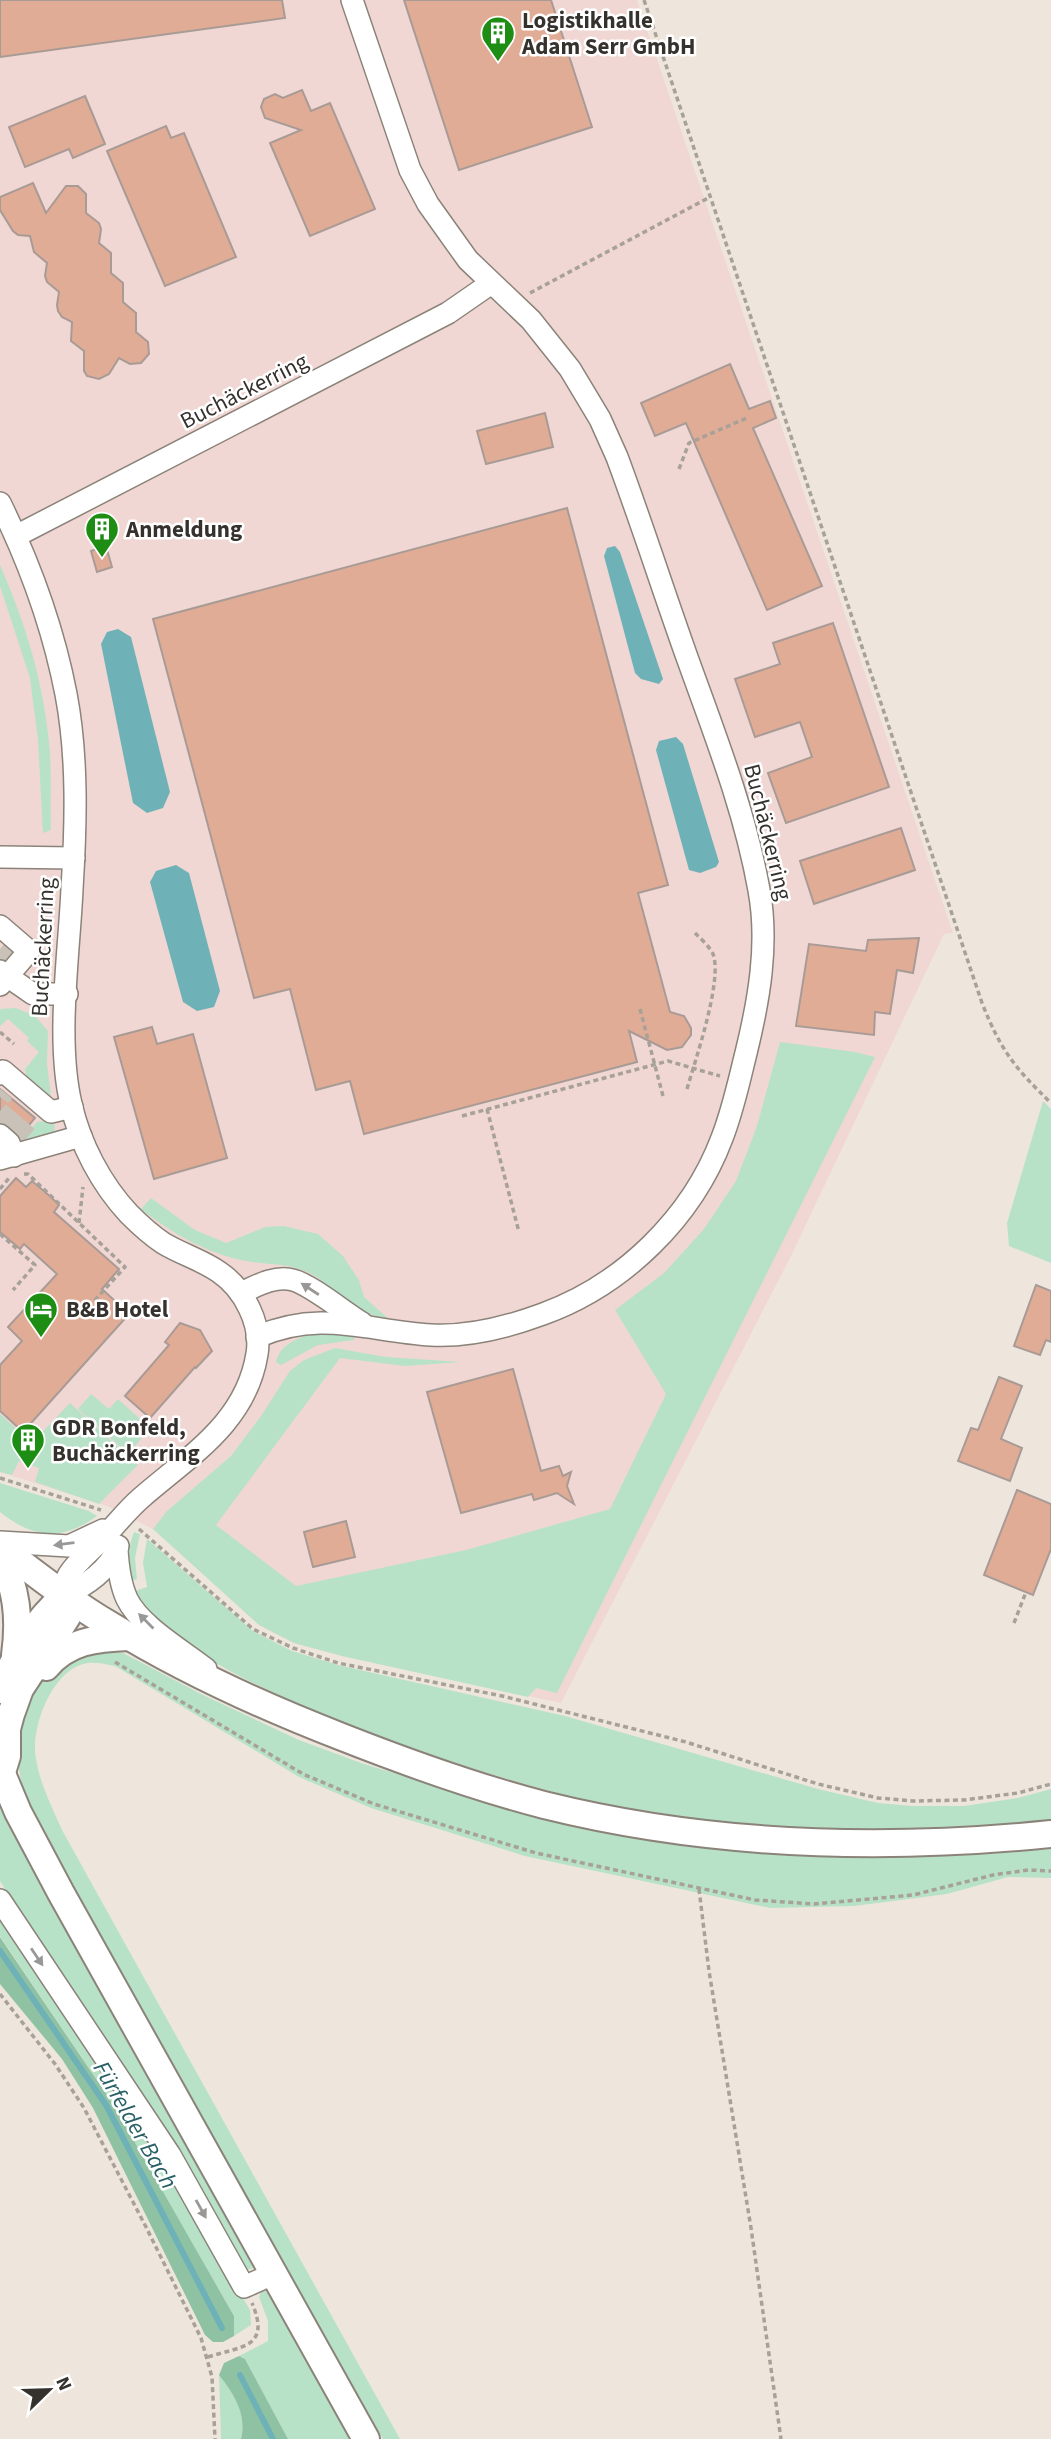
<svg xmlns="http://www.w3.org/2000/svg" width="1051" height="2439" font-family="'Source Sans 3',sans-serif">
<rect width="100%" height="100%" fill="#eee6dc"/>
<path fill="#f1d7d3" d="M0,0h637l316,933 -9,1 -153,322 -230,447 -219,-47 -48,-13 -35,-18 -106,-96 -46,-23 -107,-34z"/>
<g fill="#b7e2c8">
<path d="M0,565c25,57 43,115 49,177 3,29 1,59 2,88l-8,3 -5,-93 -8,-62 -30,-92z"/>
<path d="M16,1008l19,8 13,15 -1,33 4,32 -6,-1 -18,-16 -2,-10 14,-17 -12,-11 2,-3 -21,-19 -8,7v-17z"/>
<path d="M780,1042l75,10 20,5 -318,636 -21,-5 -8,9 -186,-41 -48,-13 -35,-18 -106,-96 14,-18 64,-55 30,-40 29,-45 14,-11 31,-12 51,9 75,5 -56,4 -65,-8 -124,167 80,61 170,-36 144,-41 56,-115 -51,-84 49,-37 40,-44 32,-48 21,-55z"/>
<path d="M1043,1101l8,8v154l-42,-17 -2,-23z"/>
<path d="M46,1121l5,1 4,4 -1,7 -29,9 -2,-3 14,-17z"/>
<path d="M151,1198l44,32 31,13 39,-16 19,-1 34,8 25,22 16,24 5,17 27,24c-14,-5 -32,-9 -45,-17 -13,-9 -22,-25 -37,-31 -19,-10 -42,-8 -63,-12 -38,-7 -75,-28 -105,-52z"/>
<path d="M329,1331l25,5v4l-36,5 -37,20 -5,-3c5,-23 34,-28 53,-31z"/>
<path d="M91,1394l18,15 9,-10 22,20 -3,5 10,8 -19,22 -50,-45z"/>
<path d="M70,1403l68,62 -39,39 -64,-22 4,-14 -20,-7 -7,14 -12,-3v-58l32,29z"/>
<path d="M0,1483l89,28 8,5c-35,25 -63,23 -97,-4z"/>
<path d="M134,1532l6,2 -5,24 2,21 -6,2c-4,-17 -3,-33 3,-49z"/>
<path d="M147,1539l106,92 39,20 46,14 227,51 253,73 60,14 34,3h52l54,-8 33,-9v33c-141,12 -282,11 -422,-12 -39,-6 -79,-19 -118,-30 -76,-22 -151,-47 -223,-81 -50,-22 -126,-59 -153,-108l12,-4 -4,-24z"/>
<path d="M98,1649l25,4 80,42 96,45 62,23 89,27 176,43 129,19 220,3 76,-6v29l-43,-1 -61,17 -93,12 -84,2 -245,-52 -154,-48 -72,-31 -184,-111c-11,-2 -21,-5 -32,-2 -32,9 -53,65 -47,95 4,25 16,48 26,71l338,609h-17l-313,-550c-30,-60 -70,-113 -43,-182 5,-14 14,-31 26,-41 8,-8 34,-13 45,-17z"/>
<path d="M0,1803l257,461 -3,4 -8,2 -246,-389z"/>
<path d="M0,1911l163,248 87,151 1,15 -17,11v-20l-121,-212 -113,-168z"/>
<path d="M265,2291l6,2 81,146h-64l-43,-80 -6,-3 29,-15v-20l-9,-24 2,-5z"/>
<path d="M219,2375c15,19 28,39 22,64h-20z"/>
</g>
<g fill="#8fc2a3">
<path d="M0,1937l113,167 121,212v20l-11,6h-10l-8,-7 -112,-227 -31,-49 -62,-75z"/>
<path d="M239,2356l6,3 43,80h-47c6,-25 -7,-45 -22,-64l5,-12z"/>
</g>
<g fill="#6eb2b8">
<path d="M615,546l5,6 43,127 -4,5 -18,-5 -6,-6 -31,-117 3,-8z"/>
<path d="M118,629l13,8 39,155 -7,16 -16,5 -14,-10 -32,-159 6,-12z"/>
<path d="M676,737l7,7 36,118 -3,5 -16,6 -11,-3 -33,-120 3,-9z"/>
<path d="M176,865l13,8 31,118 -6,16 -17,4 -14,-9 -33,-120 6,-11z"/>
</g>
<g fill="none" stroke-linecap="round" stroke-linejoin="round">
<g stroke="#6eb2b8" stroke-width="6">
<path d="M0,1951l106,154 116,223"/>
<path d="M240,2375l33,64"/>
</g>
</g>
<g fill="#e1ac96" stroke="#a89b96" stroke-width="2">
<path d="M0,0h282l3,18 -285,39z"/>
<path d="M404,0h147l41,127 -133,43z"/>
<path d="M302,90l9,21 19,-8 45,106 -65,27 -40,-93 31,-13 -36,-12 -4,-11 3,-8 11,-5 8,4z"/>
<path d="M85,96l20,48 -32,14 -4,-9 -44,18 -16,-40z"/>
<path d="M166,126l5,12 13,-5 52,124 -71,29 -58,-135z"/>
<path d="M33,183l13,30 20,-27h12l8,8v19l13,10 2,6 -2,14 12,10v20l12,10v19l13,11v19l12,10 1,12 -8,9 -11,1 -11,-6 -10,16 -10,5 -12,-3 -3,-5v-20l-13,-10 1,-19 -10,-5 -4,-6 -1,-6 2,-13 -12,-10 -2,-6 2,-13 -13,-11 -4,-16 -12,-1 -5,-4 -13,-21v-13z"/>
<path d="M730,364l19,45 21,-8 6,17 -23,10 69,158 -55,24 -81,-187 -31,13 -14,-33z"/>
<path d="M545,413l8,34 -67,17 -9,-33z"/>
<path d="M567,508l101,377 -30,8 32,119 14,4 7,12v7l-9,12 -15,3 -38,-19 8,31 -273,72 -14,-53 -34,9 -26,-101 -36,9 -101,-379z"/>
<path d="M106,546l6,21 -15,5 -6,-21z"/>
<path d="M833,623l56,164 -103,36 -18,-50 44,-16 -12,-35 -45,15 -20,-58 45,-15 -7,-21z"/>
<path d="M901,828l14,42 -101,34 -14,-43z"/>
<path d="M919,938l-6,35 -16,-3 -7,44 -15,-2 -1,23 -78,-9 13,-82 57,7 2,-11z"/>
<path d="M152,1027l5,17 36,-10 34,124 -73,21 -40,-142z"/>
<path d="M0,1089l35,29 -15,18 -11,-11 -9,-3z"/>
<path d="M16,1178l10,9 6,-6 19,16 8,8 -5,7 65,57 -17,20 27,25 -106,118 -23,-21v-46l22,-24 -14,-14 49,-53 -33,-30 -4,5 -20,-17v-36z"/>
<path d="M1036,1285l15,6v51l-5,-2 -6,15 -26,-9z"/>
<path d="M180,1323l20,7 12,21 -16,17 -1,-1 -45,51 -25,-22 44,-51 -4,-3z"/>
<path d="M513,1369l28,102 18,-5 4,10 8,-4 -4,14 7,18 -17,-11 -23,7 -2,-6 -71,19 -34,-121z"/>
<path d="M999,1377l23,9 -21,53 21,9 -12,33 -52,-20 13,-33 7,2z"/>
<path d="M1017,1490l34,14v45l-18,46 -49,-20z"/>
<path d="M346,1521l9,36 -42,10 -9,-35z"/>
</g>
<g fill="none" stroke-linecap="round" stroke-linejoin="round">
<g stroke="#c9c2b9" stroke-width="21" stroke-dasharray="21 10" stroke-linecap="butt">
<path d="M0,949l11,9"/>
<path d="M0,1097l4,-5"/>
<path d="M0,1127l19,-22"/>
<path d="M13,1138l19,-22"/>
</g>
<g stroke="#8b8379" stroke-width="24">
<g id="minor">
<path d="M0,503c30,61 53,124 66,191 12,63 10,131 6,195 -3,66 -16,151 -1,215 9,40 30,80 58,110 10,10 22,21 34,29 18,11 39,17 56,29 25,17 43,52 38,82 -11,69 -68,102 -116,144 -14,12 -26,28 -39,41 -10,11 -27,24 -34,37 -3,5 -3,13 -3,19"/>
<path d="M16,536l432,-223 42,-29"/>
<path d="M0,857l74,1"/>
<path d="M0,926l29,25 -29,34"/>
<path d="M0,971l33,23h34"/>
<path d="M0,1074l3,-3 48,41 21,-5"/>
<path d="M0,1135l9,8 5,13"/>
<path d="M0,1159l81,-23"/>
<path d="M241,1293c15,-7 34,-18 52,-13 18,5 51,32 69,43"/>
<path d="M257,1337c64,-28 110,-6 174,-2 37,2 77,-8 112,-21 80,-29 149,-96 179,-176 11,-28 17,-57 24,-85 13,-53 23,-109 13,-163 -14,-79 -44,-155 -71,-230 -24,-67 -46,-136 -71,-203l-17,-38 -30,-50 -39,-49 -63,-60 -40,-56 -18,-34 -58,-170"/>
<path d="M0,1542l69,4 34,-16"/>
<path d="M117,1550c1,16 3,34 10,49 13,27 55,51 79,70"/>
<path d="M65,1595c20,-9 46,-26 53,-49"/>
<path d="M0,1900l170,255 74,132 29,-13"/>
</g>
</g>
<g stroke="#8b8379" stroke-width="30">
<g id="major">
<path d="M0,1547c36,27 71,55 110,78 73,45 152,81 232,112 66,26 133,50 202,68 165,41 339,46 507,29"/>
<path d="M0,1556c17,32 20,63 15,99"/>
<path d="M46,1667c22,-26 50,-29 83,-30"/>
<path d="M0,1690c16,-36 35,-69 65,-95"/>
<path d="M0,1769l18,43 43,81 305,546"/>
<path d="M2,1772l5,-16v-27l4,-15 9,-25 47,-72 -2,-22"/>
</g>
</g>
<g stroke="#a7a199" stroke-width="3.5" stroke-dasharray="5 3.5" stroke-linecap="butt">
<path d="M644,0l338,1003c19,48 33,65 69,100"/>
<path d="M530,293l180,-96"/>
<path d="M679,469l10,-26 60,-26"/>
<path d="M640,1009l23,87"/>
<path d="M0,1032l14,12"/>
<path d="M687,1089c8,-28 36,-109 26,-135 -3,-7 -12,-15 -18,-21"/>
<path d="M487,1109l32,123"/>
<path d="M462,1116l206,-55 52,15"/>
<path d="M24,1174h4l97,93 -31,34"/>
<path d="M0,1189l10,-12"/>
<path d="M79,1223l4,-36"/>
<path d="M0,1234l35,31 -22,25"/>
<path d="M0,1478l101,32"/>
<path d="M139,1529l114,100 40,19 45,15 164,33 184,46 132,42 60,14 35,3 51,-1 54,-7 33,-9"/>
<path d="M1014,1623l12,-31"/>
<path d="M115,1662l188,112 71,30 162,49 219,47 59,4 99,-9 80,-20 35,-5 23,1"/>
<path d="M699,1889l10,82 42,257 30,211"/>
<path d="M0,1994l55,70 29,44 62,119 55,111 11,39 3,62"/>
<path d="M208,2357c34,-11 63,-9 44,-54"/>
</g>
<use href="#minor" stroke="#fff" stroke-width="21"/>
<use href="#major" stroke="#fff" stroke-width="26"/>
</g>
<defs><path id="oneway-solid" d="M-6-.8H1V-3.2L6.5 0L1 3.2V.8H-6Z" transform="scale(1.75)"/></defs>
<g fill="#9a9896">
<use href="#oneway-solid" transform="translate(310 1289) rotate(-147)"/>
<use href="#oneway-solid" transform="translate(64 1544) rotate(173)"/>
<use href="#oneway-solid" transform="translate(146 1621) rotate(-135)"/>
<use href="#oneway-solid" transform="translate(37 1957) rotate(56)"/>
<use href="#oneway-solid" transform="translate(201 2209) rotate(61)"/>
</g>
<defs>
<g id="building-pin" transform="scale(1.75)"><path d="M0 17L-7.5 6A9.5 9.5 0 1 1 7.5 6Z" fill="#1d8d13" stroke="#fff"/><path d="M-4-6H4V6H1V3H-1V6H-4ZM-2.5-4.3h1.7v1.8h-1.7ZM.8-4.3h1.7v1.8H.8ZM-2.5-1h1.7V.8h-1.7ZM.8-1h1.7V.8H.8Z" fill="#fff"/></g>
<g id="hotel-pin" transform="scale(1.75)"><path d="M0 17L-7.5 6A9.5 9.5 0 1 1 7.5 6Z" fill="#1d8d13" stroke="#fff"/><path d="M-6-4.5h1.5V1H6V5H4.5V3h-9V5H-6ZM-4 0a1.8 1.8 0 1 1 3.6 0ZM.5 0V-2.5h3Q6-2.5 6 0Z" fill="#fff"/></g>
</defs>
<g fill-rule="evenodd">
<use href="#building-pin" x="498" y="33"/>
<use href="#building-pin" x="102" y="529"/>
<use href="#hotel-pin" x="41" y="1309"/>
<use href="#building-pin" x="28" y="1440"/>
</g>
<g text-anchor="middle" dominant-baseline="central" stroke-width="5" stroke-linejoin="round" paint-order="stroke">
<g font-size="23" font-weight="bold" fill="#35322e" stroke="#fff" text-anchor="start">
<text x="522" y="20">Logistikhalle<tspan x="522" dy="26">Adam Serr GmbH</tspan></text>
<text x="126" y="529">Anmeldung</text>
<text x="66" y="1309">B&amp;B Hotel</text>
<text x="52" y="1427">GDR Bonfeld,<tspan x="52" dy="26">Buchäckerring</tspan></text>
</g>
<g font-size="23" fill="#35322e" stroke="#fff">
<text transform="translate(244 391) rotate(-27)">Buchäckerring</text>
<text transform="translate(768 832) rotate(76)">Buchäckerring</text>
<text transform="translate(43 947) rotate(-87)">Buchäckerring</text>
</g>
<g font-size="24" font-style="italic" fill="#276065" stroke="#fff">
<text transform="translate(135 2125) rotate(60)">Fürfelder Bach</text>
</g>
</g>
<g transform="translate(49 2390) rotate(67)" stroke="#ffffff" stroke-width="5" paint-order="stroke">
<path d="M0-5L12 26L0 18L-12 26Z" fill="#35322e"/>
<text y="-10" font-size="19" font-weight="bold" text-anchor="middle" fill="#35322e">N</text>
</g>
</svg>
